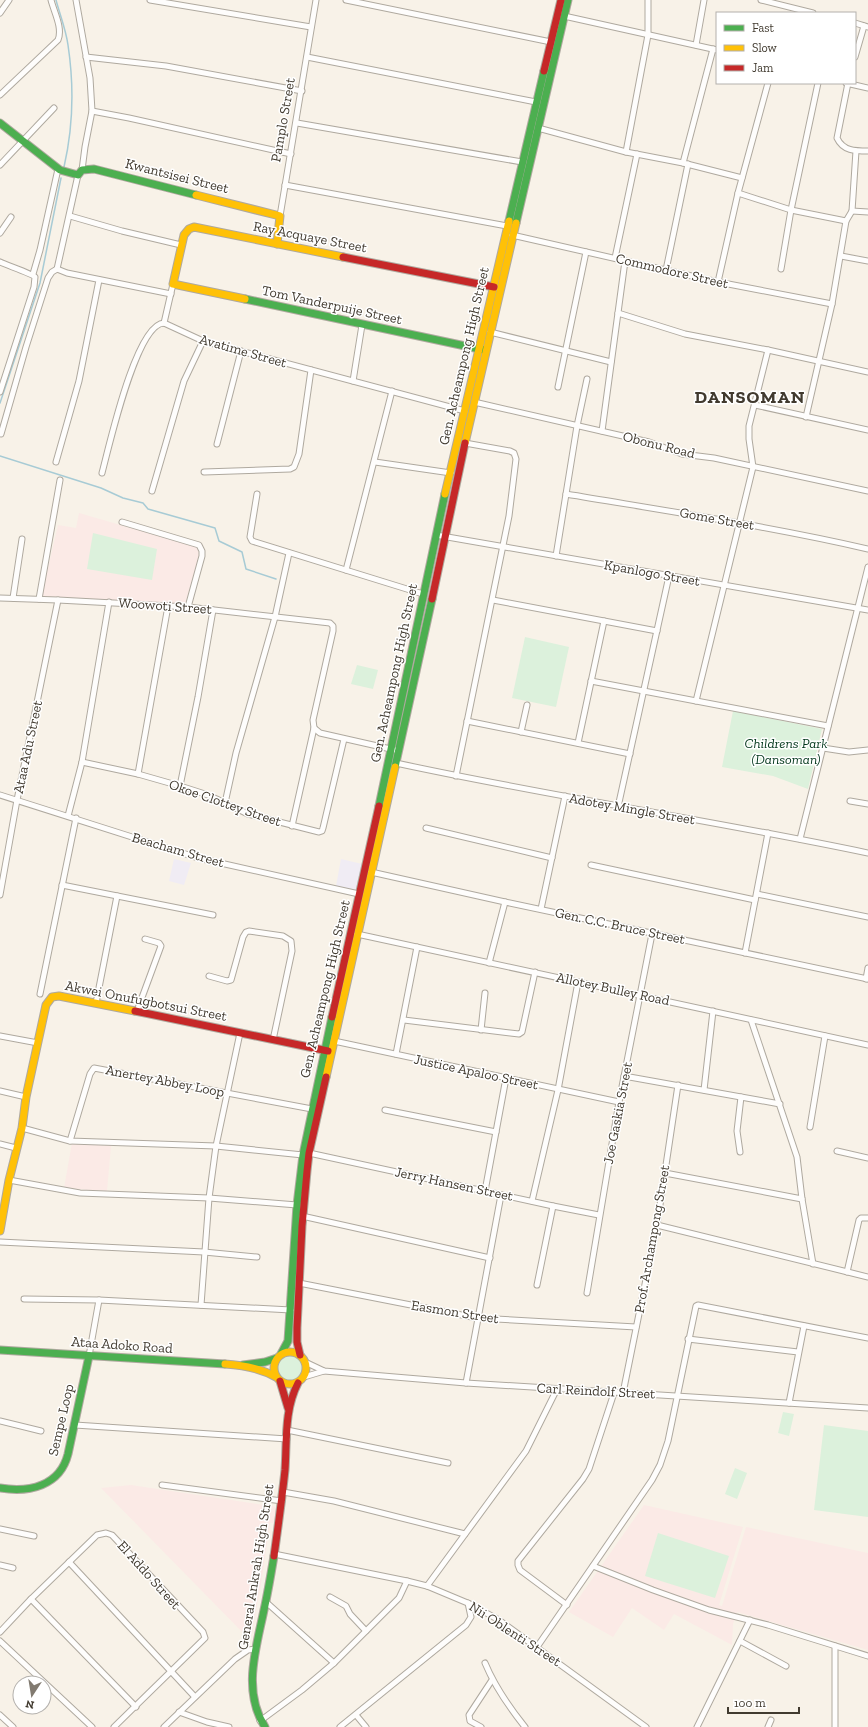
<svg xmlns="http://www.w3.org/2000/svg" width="868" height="1727" font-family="'Zilla Slab',serif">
<rect width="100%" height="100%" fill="#f8f2e8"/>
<g fill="#fbeae6">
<path d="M79,513l121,35v6l-15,50 -144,-6 17,-73 18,3z"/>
<path d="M72,1143l39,3 -4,45 -43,-3z"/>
<path d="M131,1485l146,22 -3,16h-4l-8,55 -10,55 -3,6 -148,-151z"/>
<path d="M644,1505l99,22 -24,78 3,1 24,-79 122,26v97l-131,-38 -4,12 -1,21 -58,-31 -10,16 -32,-22 -19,29 -44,-25z"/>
</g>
<g fill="#f0ecf4">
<path d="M174,859l17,4 -7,22 -15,-4z"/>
<path d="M341,859l21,5 -5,27 -21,-5z"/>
</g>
<g fill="#dcf1dc">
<path d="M93,533l64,16 -5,31 -65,-11z"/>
<path d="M525,637l44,10 -13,60 -44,-9z"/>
<path d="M357,665l21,5 -5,19 -22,-5z"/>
<path d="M733,711l89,18 -14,60 -35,-13 -51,-9z"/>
<circle cx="291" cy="1368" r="14"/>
<path d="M783,1412l11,2 -5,22 -11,-3z"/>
<path d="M824,1425l44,6v86l-54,-7z"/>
<path d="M735,1468l12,5 -10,26 -12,-5z"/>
<path d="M658,1533l71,23 -14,42 -70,-22z"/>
</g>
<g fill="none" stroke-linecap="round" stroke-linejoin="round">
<g stroke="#a7cbd5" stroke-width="1.5">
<path d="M56,0c4,15 10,30 12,45 6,40 5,83 -4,122"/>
<path d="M0,403l40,-120 21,-105"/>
<path d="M0,456l101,32 22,10 20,5 5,6 67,19 4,13 23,11 4,17 30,10"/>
</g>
<g stroke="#afa99f" stroke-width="7">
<g id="street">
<path d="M76,0l14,78 2,33 -7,36 -3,23"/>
<path d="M150,0l161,27"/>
<path d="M346,0l205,42"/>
<path d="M761,0l52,13"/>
<path d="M0,13l9,-13"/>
<path d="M564,16l153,34"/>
<path d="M855,23l13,4"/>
<path d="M696,45l8,-45"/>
<path d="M86,57l80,9 136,25"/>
<path d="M307,57l229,45"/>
<path d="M855,57l9,-31"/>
<path d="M846,83l22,5"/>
<path d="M848,83l-11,55c6,13 18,13 31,13"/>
<path d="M0,95l58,-55c5,-12 -4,-28 -7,-40"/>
<path d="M92,111l37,7 162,36"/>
<path d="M297,123l225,39"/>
<path d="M538,128l88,24 57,11 59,15"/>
<path d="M626,152l22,-117v-35"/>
<path d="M683,163l30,-114"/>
<path d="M0,165l54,-57"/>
<path d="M285,185l222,41"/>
<path d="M738,193l53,17 55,11"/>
<path d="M852,211l16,1"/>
<path d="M70,216l52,15 59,14"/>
<path d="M280,216l36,-216"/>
<path d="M0,233l11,-16"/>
<path d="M512,235l206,47 114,22"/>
<path d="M841,256l27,5"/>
<path d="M615,258l22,-104"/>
<path d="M0,262c6,3 33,12 35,15l-1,10 -34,105"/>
<path d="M57,269l10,4 104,21"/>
<path d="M57,269l21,-94"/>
<path d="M781,269l10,-59 27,-127"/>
<path d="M666,270l22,-106"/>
<path d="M33,274l7,-24 18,-81"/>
<path d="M718,282l20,-89 30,-110"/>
<path d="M618,313l67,21 83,16 100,22"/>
<path d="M164,323l39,18 262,70"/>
<path d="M164,323l9,-39"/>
<path d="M490,332l121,30"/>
<path d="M353,381l9,-56"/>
<path d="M558,387l28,-135"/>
<path d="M474,402l175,40 33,12 32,4 154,33"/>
<path d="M755,405l113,25"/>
<path d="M806,417l26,-113 14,-83 6,-10 4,-60"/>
<path d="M602,431l23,-170"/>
<path d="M1,434l25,-87 22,-69 4,-6 5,-3"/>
<path d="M217,444l24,-93"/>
<path d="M56,462l23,-81 20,-101"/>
<path d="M375,462l76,11"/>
<path d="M204,472l86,-3 4,-2 5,-13 12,-84"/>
<path d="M102,473c7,-26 34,-149 62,-150"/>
<path d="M152,491l32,-110 19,-40"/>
<path d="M257,494l-7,43 2,4 171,53"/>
<path d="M566,494c101,17 202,32 302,55"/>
<path d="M122,522l77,23 3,6v5l-14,51"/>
<path d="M436,535l432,75"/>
<path d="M556,556l21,-130 10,-47"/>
<path d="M346,570l46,-179"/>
<path d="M0,598l58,2 130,7 142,16 3,3v5l-20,89 1,8 -22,98"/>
<path d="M13,598l9,-59"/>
<path d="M39,599l21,-119"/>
<path d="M493,600l164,31"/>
<path d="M591,681l237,45"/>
<path d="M696,701l57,-234 -4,-28v-13l19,-76"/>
<path d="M467,721l163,33"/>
<path d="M314,728l6,5 75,17"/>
<path d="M521,732l6,-27"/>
<path d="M578,743l26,-122"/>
<path d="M823,748l26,4 19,-2"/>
<path d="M82,762l56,12 42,12 28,9 40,19 71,18 3,-1 1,-3 21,-89"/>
<path d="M396,763c157,34 315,57 472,90"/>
<path d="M138,774l30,-168"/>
<path d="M456,776l53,-260 7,-57 -2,-6 -4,-2 -45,-8"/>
<path d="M180,786l18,-89 15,-87"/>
<path d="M0,795l198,63 161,36"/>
<path d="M850,801l18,3"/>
<path d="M225,803l11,-50 39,-136 14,-64"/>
<path d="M618,807l51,-231"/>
<path d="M68,816l14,-54 27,-160"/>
<path d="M426,828l126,30"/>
<path d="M800,839l68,-272"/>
<path d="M591,865l164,35"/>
<path d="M371,872l134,30 363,77"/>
<path d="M62,885l151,30"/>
<path d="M757,894l111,23"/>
<path d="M0,895l17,-95 41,-200"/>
<path d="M541,909l24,-113"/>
<path d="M357,934l511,111"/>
<path d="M745,953l23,-120"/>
<path d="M489,963l16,-61"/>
<path d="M209,976l18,5 4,-1 12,-43 3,-5 3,-1 34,5 8,5 1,10 -19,89"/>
<path d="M866,979l2,-11"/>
<path d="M40,994l36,-176"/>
<path d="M96,1003l21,-107"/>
<path d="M137,1011l24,-65 -2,-3 -14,-4"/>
<path d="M404,1020l115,14 3,-2 13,-60"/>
<path d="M751,1020l46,137 5,42 11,65"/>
<path d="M481,1030l4,-37"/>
<path d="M0,1036l38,7"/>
<path d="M334,1041l285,61"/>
<path d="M396,1054l21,-107"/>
<path d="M624,1076l156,28"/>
<path d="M704,1090l9,-79"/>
<path d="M0,1091l26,6"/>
<path d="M385,1110l111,22"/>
<path d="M810,1127l15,-91"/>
<path d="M22,1128l48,13 146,5 87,9"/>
<path d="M70,1141l20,-67 4,-6 218,41"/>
<path d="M0,1144l16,4"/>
<path d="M837,1151l31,7"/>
<path d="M740,1152l-3,-21 4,-34"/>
<path d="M309,1153l244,53 46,9"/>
<path d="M665,1173l137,26"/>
<path d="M9,1180l71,13 129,5 88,7"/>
<path d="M485,1191l21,-113"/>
<path d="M532,1201l26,-111 20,-108"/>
<path d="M302,1216l188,42"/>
<path d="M657,1225l211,52"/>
<path d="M0,1242l204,10 53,5"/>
<path d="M847,1272l12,-52 2,-2h7"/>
<path d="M299,1283l178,35 159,9"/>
<path d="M537,1285l16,-79"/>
<path d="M587,1293l32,-191 33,-168"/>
<path d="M24,1299l75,1 192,10"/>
<path d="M201,1305l8,-107 7,-52 24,-113"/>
<path d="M688,1339l110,13"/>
<path d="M89,1356l10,-56"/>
<path d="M305,1362l19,9 142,12 402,25"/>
<path d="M304,1377l20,-6"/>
<path d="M466,1383l35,-188"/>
<path d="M623,1393l34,-168 21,-140"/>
<path d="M789,1403l15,-77"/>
<path d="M0,1421l41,10"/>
<path d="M75,1425l212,14"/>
<path d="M287,1430l161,33"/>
<path d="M162,1485l120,16"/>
<path d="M283,1492l51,9 131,33"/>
<path d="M0,1529l34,7"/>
<path d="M274,1554l133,27 20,5 43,18 29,16 147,107"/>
<path d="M69,1562l126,135"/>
<path d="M0,1565l13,3"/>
<path d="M593,1566l60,24 56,20 59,15 100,31"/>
<path d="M427,1586l99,-135 31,-62"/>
<path d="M330,1597l16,9 4,8 16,17"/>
<path d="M31,1599l105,108"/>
<path d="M266,1602l68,61"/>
<path d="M567,1605l-47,-35 -2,-5v-4l65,-82 6,-10 25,-76"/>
<path d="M0,1632l31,-33 66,-64 9,-2 6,2 91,97 2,6 -91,89"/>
<path d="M0,1641l92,86"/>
<path d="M740,1641l46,25"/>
<path d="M835,1646v81"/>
<path d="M537,1647l115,-167 8,-15 8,-24 28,-135 2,-1 170,33"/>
<path d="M485,1663c10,24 24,44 40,64"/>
<path d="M179,1712l28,10 22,5"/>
<path d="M0,1715l13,12"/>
<path d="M356,1715l10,12"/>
<path d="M260,1721l42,-31 32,-27 65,-65 8,-17"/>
<path d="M164,1727l71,-68 13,-9 8,-1"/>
<path d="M340,1727l126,-102 5,-8 -3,-14"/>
<path d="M481,1727l-11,-6 -1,-6 23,-35"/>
<path d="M697,1727l53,-107"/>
<path d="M768,1727l3,-7"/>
</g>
</g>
<g stroke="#afa99f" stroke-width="9">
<g id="fast">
<path d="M0,123l60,47 18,5 4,-5 12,-1 102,26"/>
<path d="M509,221l35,-150"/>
<path d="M516,223l52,-223"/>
<path d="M245,299l239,51"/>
<path d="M395,767l37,-168"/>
<path d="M379,806l66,-312"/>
<path d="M0,1350l225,14"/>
<path d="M281,1354l7,-13 9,-136 6,-50 29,-138"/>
<path d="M243,1365l22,-3 12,-4"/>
<path d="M0,1488c29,5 60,-2 68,-34l21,-98"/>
<path d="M265,1727c-23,-36 -9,-78 -1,-117 4,-18 7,-36 10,-54"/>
</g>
</g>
<g stroke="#afa99f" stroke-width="9">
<g id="slow">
<path d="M196,195l84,21 -3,28"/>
<path d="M245,299l-72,-15 11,-49 5,-6 5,-2 149,30"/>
<path d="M465,443l51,-220"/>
<path d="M445,494l64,-273"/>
<path d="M326,1077l69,-310"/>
<path d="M0,1231l9,-51 13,-52 4,-31 20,-92 6,-8 7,-1 76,15"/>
<circle cx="290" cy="1368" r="16"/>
<path d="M225,1364c18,1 35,4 51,13"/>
</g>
</g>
<g stroke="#afa99f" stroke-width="9">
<g id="jam">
<path d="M544,71l17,-71"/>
<path d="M343,257l151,30"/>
<path d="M432,599l33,-156"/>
<path d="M135,1011l193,40"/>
<path d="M332,1017l47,-211"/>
<path d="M300,1355l-3,-13v-14l5,-102 5,-55 2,-18 17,-76"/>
<path d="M280,1381l8,27"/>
<path d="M274,1556c4,-29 8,-57 11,-86 2,-29 -1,-60 13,-87"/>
</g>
</g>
<use href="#street" stroke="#fefdfc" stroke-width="5"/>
<use href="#fast" stroke="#4caf50" stroke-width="7"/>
<use href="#slow" stroke="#ffc107" stroke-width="7"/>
<use href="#jam" stroke="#c62828" stroke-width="7"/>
</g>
<g text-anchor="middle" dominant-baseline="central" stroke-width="3" stroke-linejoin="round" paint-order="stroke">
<g font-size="14" fill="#413a2f" stroke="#fff">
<text transform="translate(283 120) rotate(-80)">Pamplo Street</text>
<text transform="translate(177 176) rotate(14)">Kwantsisei Street</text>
<text transform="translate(310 237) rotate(11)">Ray Acquaye Street</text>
<text transform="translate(672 271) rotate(13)">Commodore Street</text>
<text transform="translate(332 305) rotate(12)">Tom Vanderpuije Street</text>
<text transform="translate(243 351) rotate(16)">Avatime Street</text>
<text transform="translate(464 356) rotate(-77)">Gen. Acheampong High Street</text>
<text transform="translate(659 445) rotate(14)">Obonu Road</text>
<text transform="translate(717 519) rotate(10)">Gome Street</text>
<text transform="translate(652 573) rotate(10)">Kpanlogo Street</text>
<text transform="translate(165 606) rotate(4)">Woowoti Street</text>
<text transform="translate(394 673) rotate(-78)">Gen. Acheampong High Street</text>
<text transform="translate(28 747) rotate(-78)">Ataa Adu Street</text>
<text transform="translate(225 803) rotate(19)">Okoe Clottey Street</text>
<text transform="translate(632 809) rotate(10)">Adotey Mingle Street</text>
<text transform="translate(178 850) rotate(16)">Beacham Street</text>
<text transform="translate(620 926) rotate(12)">Gen. C.C. Bruce Street</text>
<text transform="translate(325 989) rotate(-77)">Gen. Acheampong High Street</text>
<text transform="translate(613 989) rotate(12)">Allotey Bulley Road</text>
<text transform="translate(146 1001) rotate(11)">Akwei Onufugbotsui Street</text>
<text transform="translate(476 1072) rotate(12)">Justice Apaloo Street</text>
<text transform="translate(165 1081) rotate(11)">Anertey Abbey Loop</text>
<text transform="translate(618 1113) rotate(-79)">Joe Gaskia Street</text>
<text transform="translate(454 1184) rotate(12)">Jerry Hansen Street</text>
<text transform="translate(652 1239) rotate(-80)">Prof. Archampong Street</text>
<text transform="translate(455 1312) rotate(9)">Easmon Street</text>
<text transform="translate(122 1345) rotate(4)">Ataa Adoko Road</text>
<text transform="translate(596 1391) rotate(3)">Carl Reindolf Street</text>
<text transform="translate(61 1420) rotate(-77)">Sempe Loop</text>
<text transform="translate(256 1567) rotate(-81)">General Ankrah High Street</text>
<text transform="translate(149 1575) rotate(48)">El Addo Street</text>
<text transform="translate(515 1634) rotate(33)">Nii Oblenti Street</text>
</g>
<g font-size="14" font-style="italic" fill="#00361a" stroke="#fff">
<text x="786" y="743">Childrens Park<tspan x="786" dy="16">(Dansoman)</tspan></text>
</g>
<g font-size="18" font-weight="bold" letter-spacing="1" fill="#413a2f" stroke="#fff">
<text x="750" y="397">DANSOMAN</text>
</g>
</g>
<rect x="716" y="12" width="140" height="72" fill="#ffffff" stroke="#b3b0ac"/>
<rect x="724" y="25" width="20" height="6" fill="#4caf50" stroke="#b3b0ac"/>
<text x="752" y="32" font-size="12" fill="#413a2f">Fast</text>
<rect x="724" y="45" width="20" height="6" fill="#ffc107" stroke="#b3b0ac"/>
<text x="752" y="52" font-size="12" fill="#413a2f">Slow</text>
<rect x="724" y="65" width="20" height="6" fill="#c62828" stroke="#b3b0ac"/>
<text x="752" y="72" font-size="12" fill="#413a2f">Jam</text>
<g transform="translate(32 1695) rotate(192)"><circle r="19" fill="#ffffff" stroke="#b3b0ac"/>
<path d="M0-3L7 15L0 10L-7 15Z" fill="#817a70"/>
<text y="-6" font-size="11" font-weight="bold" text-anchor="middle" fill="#413a2f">N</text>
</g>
<path d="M728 1707v6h71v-6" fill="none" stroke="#413a2f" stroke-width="2"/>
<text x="734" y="1707" font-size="12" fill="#413a2f" stroke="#ffffff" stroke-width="3" paint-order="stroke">100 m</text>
</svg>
